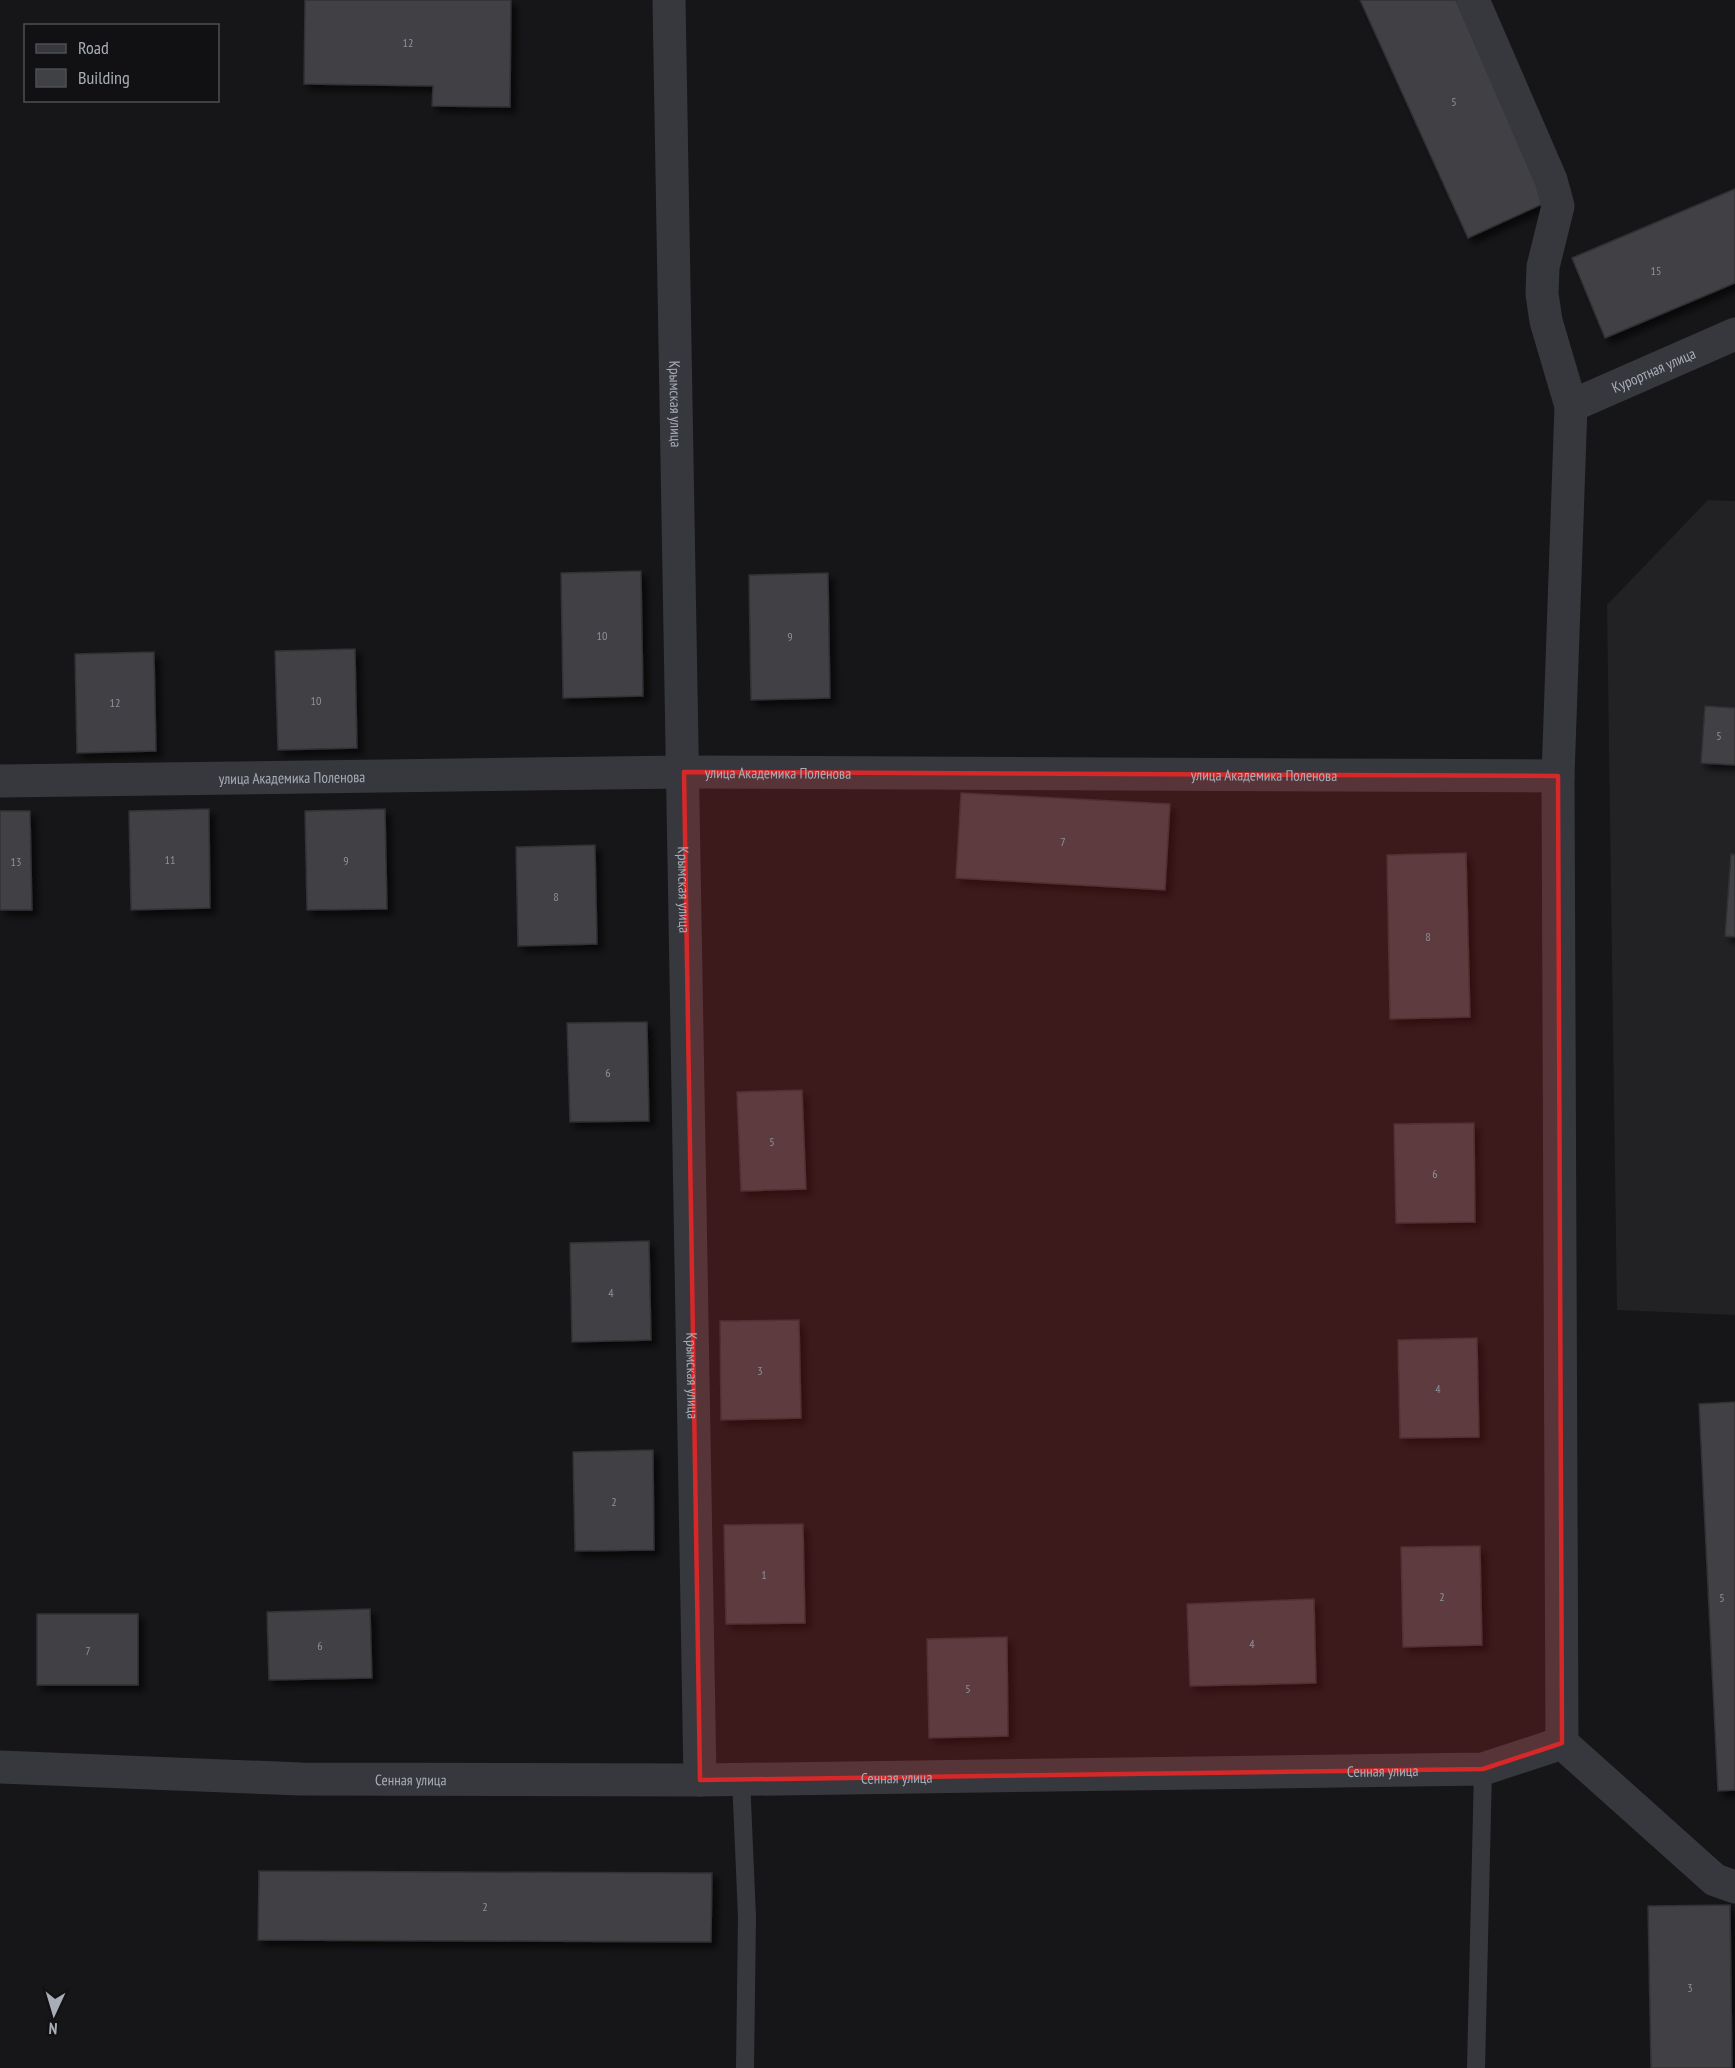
<svg xmlns="http://www.w3.org/2000/svg" width="1735" height="2068" font-family="'PT Sans Narrow',sans-serif">
<defs>
<filter id="shadow"><feDropShadow dx="5.5" dy="5.5" stdDeviation="3" flood-color="#0009"/></filter>
</defs>
<rect width="100%" height="100%" fill="#161618"/>
<path fill="#222225" d="M1708,500l27,1v814l-118,-5 -10,-705z"/>
<g fill="#404145" stroke="#303034" stroke-width="1.5" filter="url(#shadow)">
<path d="M305,0h206l-1,107 -78,-1 1,-20 -129,-2z"/>
<path d="M1360,0h96l91,202 -79,36z"/>
<path d="M1735,189v94l-130,55 -33,-80z"/>
<path d="M641,571l2,125 -80,2 -2,-125z"/>
<path d="M828,573l2,125 -79,2 -2,-125z"/>
<path d="M355,649l2,99 -79,2 -3,-99z"/>
<path d="M154,652l2,99 -79,2 -2,-99z"/>
<path d="M1705,706l30,2v57l-34,-2z"/>
<path d="M961,793l209,11 -5,86 -209,-12z"/>
<path d="M209,809l1,99 -79,2 -2,-99z"/>
<path d="M385,809l2,100 -80,1 -2,-99z"/>
<path d="M0,811h30l2,99h-32z"/>
<path d="M595,845l2,99 -79,2 -2,-99z"/>
<path d="M1466,853l4,164 -80,2 -3,-164z"/>
<path d="M1731,854l4,1v82l-10,-1z"/>
<path d="M647,1022l2,99 -79,1 -3,-99z"/>
<path d="M802,1090l4,99 -65,2 -4,-99z"/>
<path d="M1474,1123l1,99 -79,1 -2,-99z"/>
<path d="M649,1241l2,99 -79,2 -2,-99z"/>
<path d="M799,1320l2,98 -80,2 -1,-99z"/>
<path d="M1477,1338l2,99 -79,1 -2,-98z"/>
<path d="M1735,1402v388l-17,1 -19,-387z"/>
<path d="M653,1450l1,100 -79,1 -2,-99z"/>
<path d="M803,1524l2,99 -79,1 -2,-99z"/>
<path d="M1480,1546l2,99 -79,2 -2,-100z"/>
<path d="M1314,1599l2,84 -126,3 -3,-82z"/>
<path d="M370,1609l2,69 -103,2 -2,-68z"/>
<rect x="37" y="1614" width="101" height="71"/>
<path d="M1007,1637l1,99 -79,2 -2,-99z"/>
<path d="M259,1871l453,2 -1,69 -453,-2z"/>
<path d="M1730,1905l2,163h-81l-3,-162z"/>
</g>
<g fill="none" stroke-linecap="round" stroke-linejoin="round">
<g stroke="#37383d" stroke-width="18">
<path d="M741,1778l6,139 -2,151"/>
<path d="M1476,2068l7,-299"/>
</g>
<g stroke="#37383d" stroke-width="33">
<path id="s1" d="M669,0l31,1780"/>
<path d="M1473,0l78,180 7,26 -15,61 -1,27 4,27 25,85 -13,370 4,967"/>
<path id="s2" d="M1571,406l164,-72"/>
<path id="s3" d="M0,781l684,-9 874,4"/>
<path id="s4" d="M0,1767l301,12 399,1 783,-11 79,-26 153,137 20,7"/>
</g>
</g>
<path fill="#d62828" fill-opacity="0.2" stroke="#d62828" stroke-width="4.5" stroke-linejoin="round" d="M684,772l874,4 4,967 -79,26 -783,11z"/>
<g text-anchor="middle" dominant-baseline="central" stroke-width="4.5" stroke-linejoin="round" paint-order="stroke">
<g font-size="12" fill="#8e929b">
<text x="408" y="42">12</text>
<text x="1454" y="101">5</text>
<text x="1656" y="270">15</text>
<text x="602" y="635">10</text>
<text x="790" y="636">9</text>
<text x="316" y="700">10</text>
<text x="115" y="702">12</text>
<text x="1719" y="735">5</text>
<text x="1063" y="841">7</text>
<text x="170" y="859">11</text>
<text x="346" y="860">9</text>
<text x="16" y="861">13</text>
<text x="556" y="896">8</text>
<text x="1428" y="936">8</text>
<text x="608" y="1072">6</text>
<text x="772" y="1141">5</text>
<text x="1435" y="1173">6</text>
<text x="611" y="1292">4</text>
<text x="760" y="1370">3</text>
<text x="1438" y="1388">4</text>
<text x="614" y="1501">2</text>
<text x="764" y="1574">1</text>
<text x="1442" y="1596">2</text>
<text x="1722" y="1597">5</text>
<text x="1252" y="1643">4</text>
<text x="320" y="1645">6</text>
<text x="88" y="1650">7</text>
<text x="968" y="1688">5</text>
<text x="485" y="1906">2</text>
<text x="1690" y="1987">3</text>
</g>
<g font-size="15" fill="#a8adb8" stroke="#111113">
<text stroke="none"><textPath href="#s2" startOffset="90">Курортная улица</textPath></text>
<text stroke="none"><textPath href="#s1" startOffset="404">Крымская улица</textPath></text>
<text stroke="none"><textPath href="#s3" startOffset="778">улица Академика Поленова</textPath></text>
<text stroke="none"><textPath href="#s3" startOffset="1264">улица Академика Поленова</textPath></text>
<text stroke="none"><textPath href="#s3" startOffset="292">улица Академика Поленова</textPath></text>
<text stroke="none"><textPath href="#s1" startOffset="890">Крымская улица</textPath></text>
<text stroke="none"><textPath href="#s1" startOffset="1376">Крымская улица</textPath></text>
<text stroke="none"><textPath href="#s4" startOffset="1383">Сенная улица</textPath></text>
<text stroke="none"><textPath href="#s4" startOffset="897">Сенная улица</textPath></text>
<text stroke="none"><textPath href="#s4" startOffset="411">Сенная улица</textPath></text>
</g>
</g>
<rect x="24" y="24" width="195" height="78" fill="#111113" stroke="#4d4f55" stroke-width="1.5"/>
<rect x="36" y="44" width="30" height="9" fill="#37383d" stroke="#4d4f55" stroke-width="1.5"/>
<text x="78" y="54" font-size="18" fill="#a8adb8">Road</text>
<rect x="36" y="69" width="30" height="18" fill="#404145" stroke="#4d4f55" stroke-width="1.5"/>
<text x="78" y="84" font-size="18" fill="#a8adb8">Building</text>
<g transform="translate(54 2014) rotate(184)" stroke="#111113" stroke-width="4.5" paint-order="stroke">
<path d="M0-4.5L10 22L0 15L-10 22Z" fill="#a8adb8"/>
<text y="-9" font-size="16" font-weight="bold" text-anchor="middle" fill="#a8adb8">N</text>
</g>
</svg>
